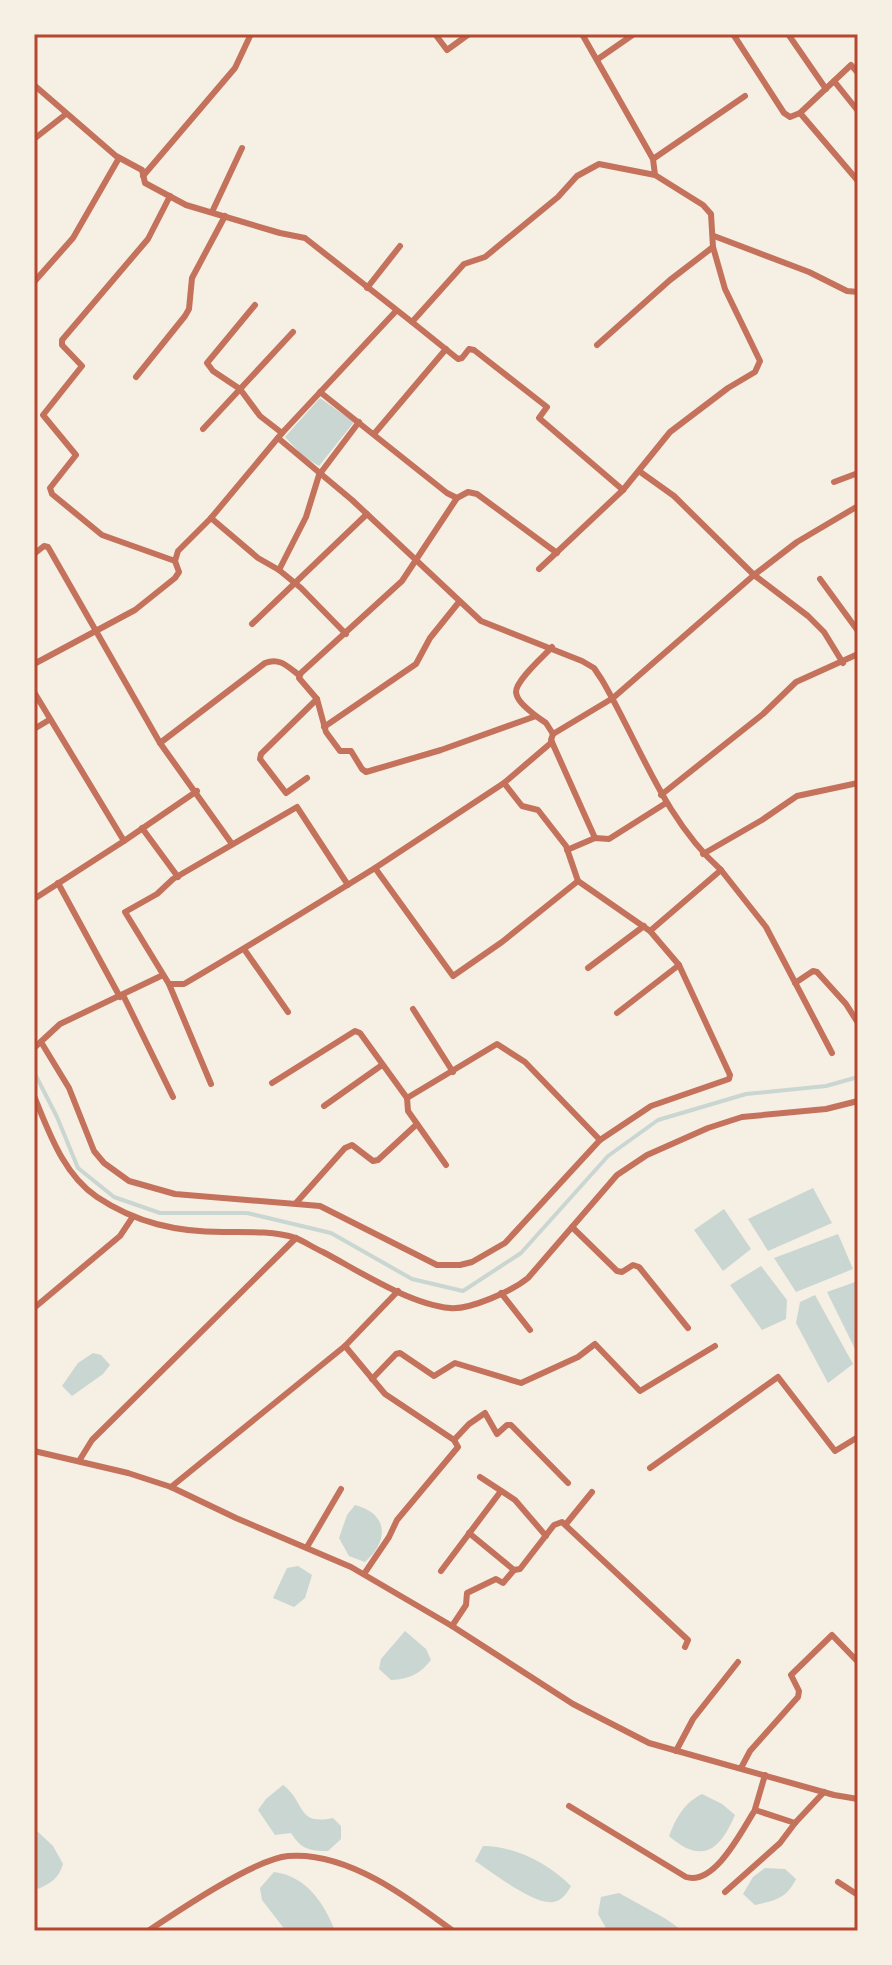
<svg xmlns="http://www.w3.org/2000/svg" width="892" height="1965" font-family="'Roboto Condensed',sans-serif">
<rect width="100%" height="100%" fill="#f6efe4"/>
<g fill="#c9d6d2">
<path d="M320,398l34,24 -35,44 -15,-9 -19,-20z"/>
<path d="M813,1188l19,35 -64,28 -20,-32z"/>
<path d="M724,1209l27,40 -28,22 -29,-41z"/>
<path d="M838,1234l15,35 -57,23 -22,-34z"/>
<path d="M761,1266l26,34 -1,19 -24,11 -32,-45z"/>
<path d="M858,1281v74l-31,-63z"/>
<path d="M815,1295l38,69 -25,19 -32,-60 4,-21z"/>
<path d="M93,1353l8,2 9,10 -7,9 -31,22 -10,-10 16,-23z"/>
<path d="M355,1505c34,9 34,36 10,57l-16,-6 -10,-18 8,-23z"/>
<path d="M298,1566l14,9 -7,23 -11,9 -21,-9 14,-30z"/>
<path d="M405,1631l21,18 5,11c-11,14 -22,19 -40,20l-12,-11 2,-10z"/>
<path d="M283,1785c23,17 13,41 50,33l8,8v13l-13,12c-19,0 -27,-2 -37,-18l-16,2 -17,-25 8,-11z"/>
<path d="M702,1794l20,10 13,11c-15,35 -33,50 -66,21 7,-18 15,-33 33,-42z"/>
<path d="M37,1831l16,15 10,18c-4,14 -12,19 -25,25l-4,-7v-49z"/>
<path d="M483,1846c32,0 66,18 88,40 -4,7 -9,15 -18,16 -19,3 -61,-30 -78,-41z"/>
<path d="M765,1868l20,1 11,10c-10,20 -20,21 -41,26l-12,-11 10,-17z"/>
<path d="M274,1872c32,4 50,31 61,59h-49l-24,-31 -2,-12z"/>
<path d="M619,1893l47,26 17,12h-68l-9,-3 -8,-14 3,-17z"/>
</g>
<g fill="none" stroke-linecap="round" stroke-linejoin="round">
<path stroke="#c9d6d2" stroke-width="4" d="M34,1072l23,45 21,51 36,29 46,16h87l84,20 81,46 51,12 58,-38 87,-97 50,-36 88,-26 80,-8 32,-9"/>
<g stroke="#c5725c" stroke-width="6">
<path d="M435,34l12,16 22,-16"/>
<path d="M582,34l71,125 2,16"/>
<path d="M733,34l51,79 6,4 10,-4 58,68"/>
<path d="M788,34l38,55"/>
<path d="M34,38l1,-4"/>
<path d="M598,59l36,-25"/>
<path d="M834,81l24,30"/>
<path d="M34,85l82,71 26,14 3,13 41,22 94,28 25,5 107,84 52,-58 21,-7 73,-60 19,-21 22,-12 56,11 48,30 8,9 2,33 12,42 35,72 -5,11 -27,16 -58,44 -47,58 -84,79"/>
<path d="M800,113l51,-48 7,8"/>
<path d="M34,139l32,-25"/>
<path d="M653,159l92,-63"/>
<path d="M143,176l92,-108 16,-34"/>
<path d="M170,196l-22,43 -86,101v5l20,21 -39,49 33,40 -26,33 2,6 50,41 73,26"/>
<path d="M212,212l30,-64"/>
<path d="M714,236l95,36 38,19 11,1"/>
<path d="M34,282l39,-44 46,-80"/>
<path d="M367,288l33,-42"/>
<path d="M255,305l-48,58 6,8 27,18 20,27 22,17"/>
<path d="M412,322l46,37 4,-1 7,-9 5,1 73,57 -8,11 84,72"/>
<path d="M597,345l73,-65 43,-33"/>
<path d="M136,377l49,-61 4,-7 3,-31 33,-62"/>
<path d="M320,392l127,101 10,5 11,-6 9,2 80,59"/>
<path d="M203,429l90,-97"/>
<path d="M374,434l72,-85"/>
<path d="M278,438l74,62 129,121 101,40 12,7 8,12c38,65 62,139 119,190l-71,61"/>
<path d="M639,471l35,25 80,79 54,41 16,16 19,31"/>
<path d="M834,482l24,-9"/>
<path d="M457,498l-55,83 -101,92 -2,5 18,21 9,33 14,19h11l11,18 4,3 75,-22 95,-34 10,7 7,11"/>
<path d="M211,518l47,40 21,12 22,18 45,46"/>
<path d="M34,554l10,-8 4,1 112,196 72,101"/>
<path d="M279,570l27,-53 13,-42 40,-53"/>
<path d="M820,579l38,52"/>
<path d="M252,624l115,-110"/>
<path d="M34,664l101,-54 40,-32 4,-6 -4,-11 3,-10 33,-33 71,-85 114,-122"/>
<path d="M34,692l90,149 -90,58"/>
<path d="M536,716c-7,-6 -19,-14 -20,-24 0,-12 28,-36 36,-45"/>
<path d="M324,727l92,-63 14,-26 29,-36"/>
<path d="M34,729l15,-9"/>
<path d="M160,743l105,-80c15,-6 23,4 34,12"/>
<path d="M307,778l-21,15 -26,-34 1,-5 56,-55"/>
<path d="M504,783l48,-41"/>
<path d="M661,795l102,-81 33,-32 62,-28"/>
<path d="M142,828l36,49"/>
<path d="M595,838l-44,-98 2,-6 60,-36 141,-123 43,-33 61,-36"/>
<path d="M124,841l73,-50"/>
<path d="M567,850l28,-12 14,1 57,-36"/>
<path d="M703,854l59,-34 35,-24 61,-13"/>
<path d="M375,868l129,-85 18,23 16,4 28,36 12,35"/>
<path d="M721,870l45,57 66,126"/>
<path d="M58,883l62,114"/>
<path d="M244,949l44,63"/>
<path d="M588,968l56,-42"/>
<path d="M795,983l18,-12 4,1 29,32 12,19"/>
<path d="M169,984l42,100"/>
<path d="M123,995l50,102"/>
<path d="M413,1009l40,63"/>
<path d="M617,1013l62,-48"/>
<path d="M41,1042l28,46 25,63 10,12 25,18 46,13 145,12 117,59h23l12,-3 33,-19 95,-103"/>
<path d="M34,1048l26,-24 103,-49"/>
<path d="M272,1083l83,-52 5,2 47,65 90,-54 28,18 75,78 51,-34 78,-27 1,-4 -51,-110 -29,-34 -72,-50 -76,61 -49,34 -78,-108c-63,39 -126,78 -191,116h-15l-44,-72 32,-18 16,-15 124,-72 51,78"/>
<path d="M34,1096c15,36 29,78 63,101 39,26 80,35 126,35 24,0 50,-1 73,6 9,4 18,10 27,14 36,19 86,52 127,56 20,2 62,-17 78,-30l89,-103 30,-20 61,-27 34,-11 84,-8 32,-8"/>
<path d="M407,1098l1,13 38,54"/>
<path d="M324,1106l58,-41"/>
<path d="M296,1203l49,-55 7,-3 21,16 5,-1 39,-36"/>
<path d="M572,1227l45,44 5,1 11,-7 6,2 49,61"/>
<path d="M501,1293l29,37"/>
<path d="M34,1308l86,-72 12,-18"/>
<path d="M345,1346l40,48 69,46 4,7 -61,73 -8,17 -25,37"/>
<path d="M372,1379l24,-25 4,-1 34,23 21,-13 66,20 57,-26 17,-13 45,47 75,-45"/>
<path d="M454,1440l15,-16 16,-11 12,21 10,-9h4l57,58"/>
<path d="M34,1451l94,22 43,14 65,31 115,49 101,59 121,78 76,39 185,52 24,4"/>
<path d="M79,1461l13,-21 204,-202"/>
<path d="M650,1468l128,-91 57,74 23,-14"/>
<path d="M480,1477l35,23 31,36"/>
<path d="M171,1487l174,-141 53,-55"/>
<path d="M566,1524l26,-32"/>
<path d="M469,1533l45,37"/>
<path d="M307,1547l34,-58"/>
<path d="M441,1571l60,-80"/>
<path d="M452,1626l14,-21 1,-12 29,-14 7,4 11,-13 6,-1 34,-44 8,-3 126,118 -3,7"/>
<path d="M676,1751l17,-32 45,-57"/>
<path d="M741,1768l9,-17 48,-54 1,-6 -8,-16 41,-40 26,27"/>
<path d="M569,1806l117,71c29,9 56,-47 69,-67l40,13 29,-31"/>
<path d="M755,1809l10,-34"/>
<path d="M838,1882l20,13"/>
<path d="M725,1892l55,-49 15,-20"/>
<path d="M148,1931c30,-20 107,-72 140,-75 59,-5 121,42 165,75"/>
</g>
</g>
<rect width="892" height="1965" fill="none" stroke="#f6efe4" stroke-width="72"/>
<rect x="36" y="36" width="820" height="1893" fill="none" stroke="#b5482f" stroke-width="3"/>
</svg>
